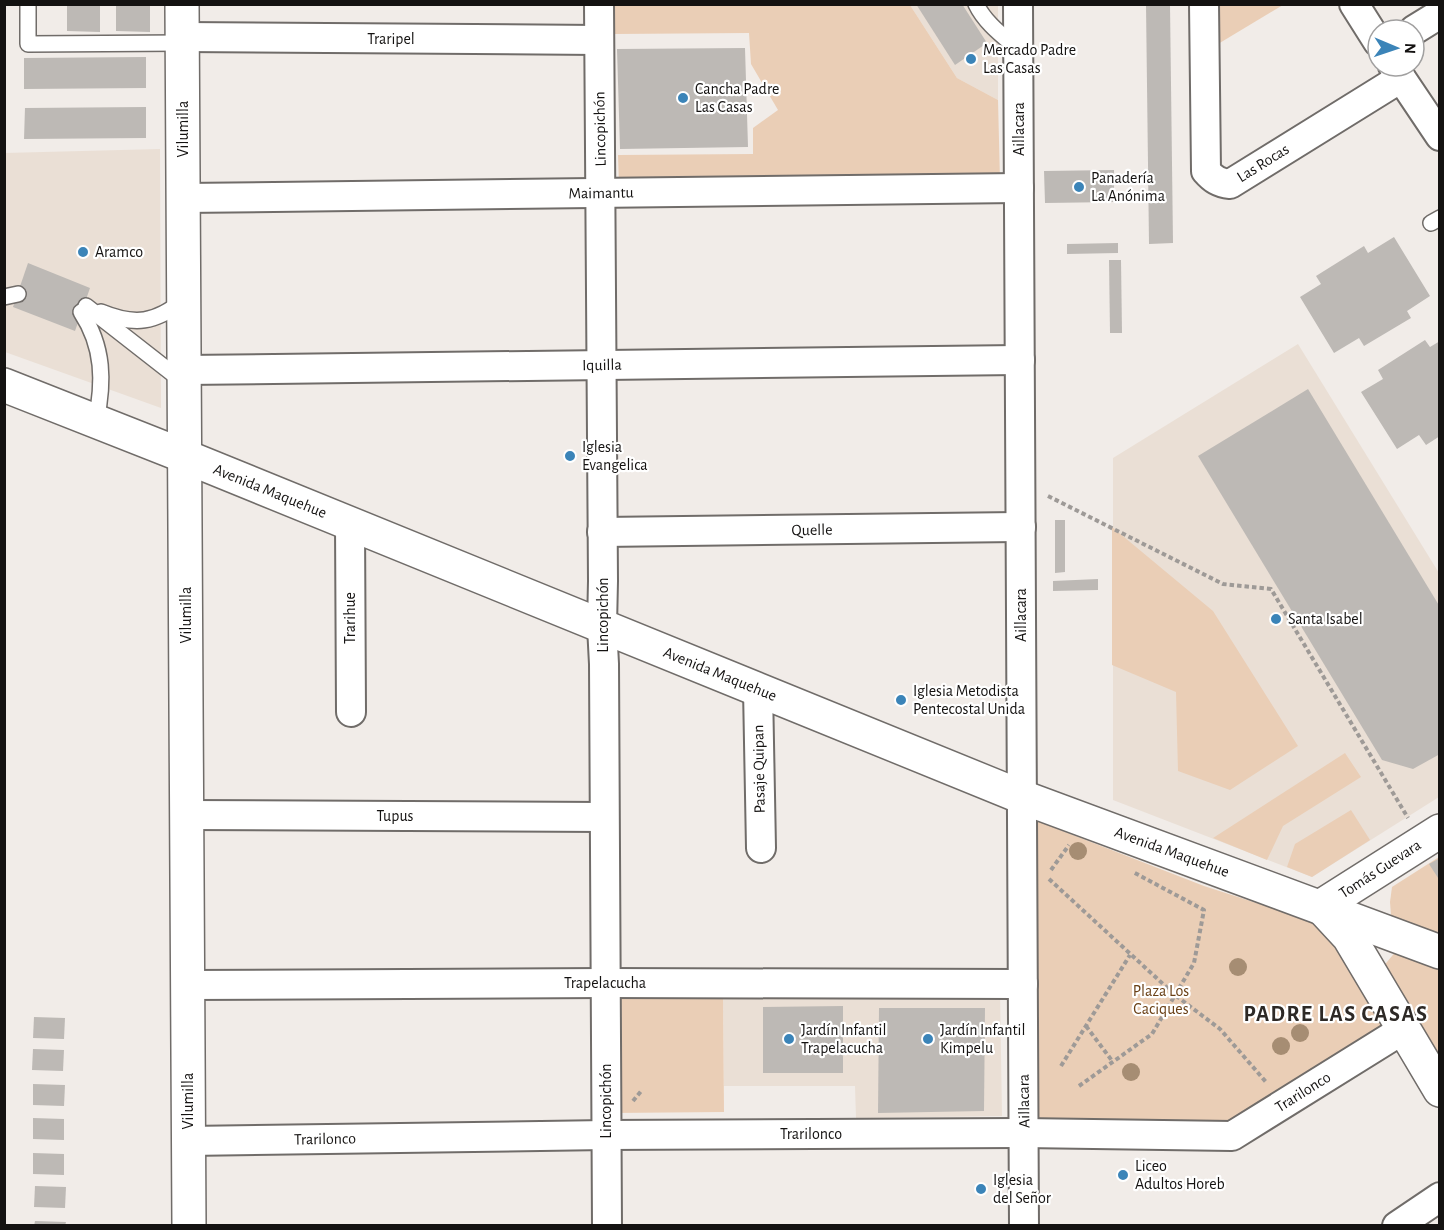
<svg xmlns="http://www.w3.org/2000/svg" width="1444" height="1230" font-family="'Alegreya Sans',sans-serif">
<rect width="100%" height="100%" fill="#f1ece8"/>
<g fill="#eadfd5">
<path d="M910,5h88v95l-41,-22z"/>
<path d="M160,149l1,259 -156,-56 -1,-199z"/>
<path d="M1298,344l141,229v224l-127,80 -199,-77v-342z"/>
<path d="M723,991h277l2,125 -146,2 -1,-32h-131z"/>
</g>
<g fill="#eaceb6">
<path d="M613,5h297l47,73 41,22 2,81 -381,4 -1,-30 135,-1v-26l25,-18 -27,-46 -2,-31 -135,1z"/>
<path d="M1218,5h65l-65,39z"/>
<path d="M1112,527l101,84 85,135 -68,44 -52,-19 -2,-79 -64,-27z"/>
<path d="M1345,753l16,24 -78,49 -16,34 -54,-22z"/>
<path d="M1351,810l19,30 -58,37 -25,-10 8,-23z"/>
<path d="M1037,821l167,65 114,37 21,21 47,80 -156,98h-192z"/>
<path d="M1439,857v77l-40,-11 -8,-8 -1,-13 2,-15z"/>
<path d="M1402,944l37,12v105l-57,-93z"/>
<path d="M612,991h111l1,121 -112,1z"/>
</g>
<g fill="#bdb9b5">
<path d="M67,4h33v28l-33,-1z"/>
<path d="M116,4h34v28l-34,-1z"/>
<path d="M916,4h46l25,39 -32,22z"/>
<path d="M1146,5h24l3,238 -24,1z"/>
<path d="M745,48l3,99 -128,2 -3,-100z"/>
<path d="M146,57v31l-122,1v-31z"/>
<path d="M146,107v31l-122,1 1,-31z"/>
<path d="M1114,170v32l-69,1 -1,-32z"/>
<path d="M1394,237l36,59 -23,15 4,7 -47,28 -5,-8 -25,15 -34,-56 21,-13 -5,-8 48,-30 4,7z"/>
<path d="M1118,243v10l-51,1v-10z"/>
<path d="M1109,260h12l1,73h-12z"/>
<path d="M28,263l62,25 -15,43 -62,-24z"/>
<path d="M1425,340l5,7 10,-6v95l-14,9 -7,-10 -22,14 -36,-57 22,-13 -5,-9z"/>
<path d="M1308,389l132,218v147l-27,15 -31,-9 -184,-304z"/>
<path d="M1055,520h10v52l-10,1z"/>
<path d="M1098,579v11l-45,1v-10z"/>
<path d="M1440,858v23l-11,-17z"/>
<path d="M843,1006v67h-80v-66z"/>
<path d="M879,1008h106l-1,103 -106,2z"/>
<path d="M34,1017l31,1 -1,21 -31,-1z"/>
<path d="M33,1049l31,1 -1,21 -31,-1z"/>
<path d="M33,1084l32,1 -1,21 -31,-1z"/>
<path d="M33,1118l31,1v21l-31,-1z"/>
<path d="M33,1153l31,1v21l-31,-1z"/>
<path d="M35,1186l31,1 -1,21 -31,-1z"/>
<path d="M35,1221l31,1 -1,4h-31z"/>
</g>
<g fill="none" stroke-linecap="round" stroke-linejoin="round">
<g stroke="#706c69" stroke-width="18">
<g id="lane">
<path d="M28,4v40l154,-1"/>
<path d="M976,4c9,19 27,32 42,45"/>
<path d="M1431,223l9,-5"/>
<path d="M4,297l14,-3"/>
<path d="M86,306l96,75"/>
<path d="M81,312c23,35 23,70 15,109"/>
<path d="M101,312c34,14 54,11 83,-12"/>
</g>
</g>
<g stroke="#706c69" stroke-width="32">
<g id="street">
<path d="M599,4l4,577 -1,45 2,38 3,562"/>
<path d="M1018,4l6,1222"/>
<path d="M1204,4l2,167c7,8 13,12 24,13l171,-106"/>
<path d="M1354,4l24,38"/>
<path d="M1414,30l26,-16"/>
<path d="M183,37l416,3"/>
<path d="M1393,66l47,70"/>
<path d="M183,198l836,-10"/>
<path d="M185,370l835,-10"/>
<path d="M350,524l1,188"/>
<path d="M602,532l419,-5"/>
<path d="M758,689l3,159"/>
<path d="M186,815l418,2"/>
<path d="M188,985l418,-2 417,1"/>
<path d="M188,1141l418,-6 418,-2 208,3 172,-107"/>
<path d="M1397,1226l43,-29"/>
</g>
</g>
<g stroke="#706c69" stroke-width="36">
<g id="secondary">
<path d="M182,4l7,1222"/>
<path d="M4,385l180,71 838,341 418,155"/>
<path d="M1320,907l120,-76"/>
<path d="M1324,910l25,27 91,153"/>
</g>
</g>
<g stroke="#9e9a97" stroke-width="4" stroke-dasharray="4.5 3" stroke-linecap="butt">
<path d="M1048,496l175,88 48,5 137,229"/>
<path d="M1051,870l18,-25"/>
<path d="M1049,879l126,116 45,34 46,53"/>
<path d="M1086,1026l27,36"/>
<path d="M1061,1066l69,-111"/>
<path d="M1079,1086l73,-52 42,-71 10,-53 -71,-38"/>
<path d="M633,1101l9,-11"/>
</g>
<use href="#lane" stroke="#fff" stroke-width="15"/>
<use href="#street" stroke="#fff" stroke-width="28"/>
<use href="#secondary" stroke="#fff" stroke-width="33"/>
</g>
<g fill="#a68d73">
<circle cx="1078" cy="851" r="9"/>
<circle cx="1238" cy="967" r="9"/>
<circle cx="1300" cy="1033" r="9"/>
<circle cx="1281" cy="1046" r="9"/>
<circle cx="1131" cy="1072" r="9"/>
</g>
<g fill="#3b84b8" stroke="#fff" stroke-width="2">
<circle cx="971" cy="59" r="6"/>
<circle cx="683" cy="98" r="6"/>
<circle cx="1079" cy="187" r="6"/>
<circle cx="83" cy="252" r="6"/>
<circle cx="570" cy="456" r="6"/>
<circle cx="1276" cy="619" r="6"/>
<circle cx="901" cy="700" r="6"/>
<circle cx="789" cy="1039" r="6"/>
<circle cx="928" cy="1039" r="6"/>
<circle cx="1123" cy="1175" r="6"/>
<circle cx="981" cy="1189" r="6"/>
</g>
<g text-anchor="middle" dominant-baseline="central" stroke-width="4.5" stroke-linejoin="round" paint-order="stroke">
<g font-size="16" fill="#141211" stroke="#fff">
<text x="391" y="39">Traripel</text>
<text transform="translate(183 129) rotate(-90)">Vilumilla</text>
<text transform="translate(600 129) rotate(-91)">Lincopichón</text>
<text transform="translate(1019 129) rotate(-90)">Aillacara</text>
<text transform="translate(1263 163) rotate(-32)">Las Rocas</text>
<text transform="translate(601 193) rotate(-1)">Maimantu</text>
<text transform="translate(602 365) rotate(-1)">Iquilla</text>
<text transform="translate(270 491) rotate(22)">Avenida Maquehue</text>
<text transform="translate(812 530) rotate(-1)">Quelle</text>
<text transform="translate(186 615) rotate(-90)">Vilumilla</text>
<text transform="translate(603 615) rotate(-90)">Lincopichón</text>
<text transform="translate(1021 615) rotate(-90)">Aillacara</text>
<text transform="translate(350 618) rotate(-90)">Trarihue</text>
<text transform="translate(720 674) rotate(22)">Avenida Maquehue</text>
<text transform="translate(759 769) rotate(-91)">Pasaje Quipan</text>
<text x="395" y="816">Tupus</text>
<text transform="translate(1172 852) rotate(20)">Avenida Maquehue</text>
<text transform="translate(1380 869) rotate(-33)">Tomás Guevara</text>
<text x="605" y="983">Trapelacucha</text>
<text transform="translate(1303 1092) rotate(-32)">Trarilonco</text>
<text transform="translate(188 1101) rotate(-90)">Vilumilla</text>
<text transform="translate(606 1101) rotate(-90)">Lincopichón</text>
<text transform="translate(1024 1101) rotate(-91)">Aillacara</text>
<text x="811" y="1134">Trarilonco</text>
<text transform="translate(325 1139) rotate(-1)">Trarilonco</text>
</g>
<g font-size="16" fill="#141211" stroke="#fff" text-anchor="start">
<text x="983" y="50">Mercado Padre<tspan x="983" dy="18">Las Casas</tspan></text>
<text x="695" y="89">Cancha Padre<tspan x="695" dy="18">Las Casas</tspan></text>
<text x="1091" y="178">Panadería<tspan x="1091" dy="18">La Anónima</tspan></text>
<text x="95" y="252">Aramco</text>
<text x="582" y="447">Iglesia<tspan x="582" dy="18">Evangelica</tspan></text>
<text x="1288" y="619">Santa Isabel</text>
<text x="913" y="691">Iglesia Metodista<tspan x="913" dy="18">Pentecostal Unida</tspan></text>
<text x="801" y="1030">Jardín Infantil<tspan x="801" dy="18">Trapelacucha</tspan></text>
<text x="940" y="1030">Jardín Infantil<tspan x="940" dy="18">Kimpelu</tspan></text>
<text x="1135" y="1166">Liceo<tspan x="1135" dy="18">Adultos Horeb</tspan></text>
<text x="993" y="1180">Iglesia<tspan x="993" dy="18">del Señor</tspan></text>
</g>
<g font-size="16" fill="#693f14" stroke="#fff">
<text x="1161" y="991">Plaza Los<tspan x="1161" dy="18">Caciques</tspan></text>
</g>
<g font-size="22" font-weight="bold" letter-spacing="1.5" fill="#2d2926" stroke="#fff">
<text x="1336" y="1014">PADRE LAS CASAS</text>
</g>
</g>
<rect width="1444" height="1230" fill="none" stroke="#141211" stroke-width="12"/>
<g transform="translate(1396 48) rotate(92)"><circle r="28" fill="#ffffff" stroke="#a1a0a0" stroke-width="1.5"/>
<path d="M0-4.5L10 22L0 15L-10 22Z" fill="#3b84b8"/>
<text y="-9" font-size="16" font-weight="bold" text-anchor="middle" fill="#141211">N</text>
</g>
</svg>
